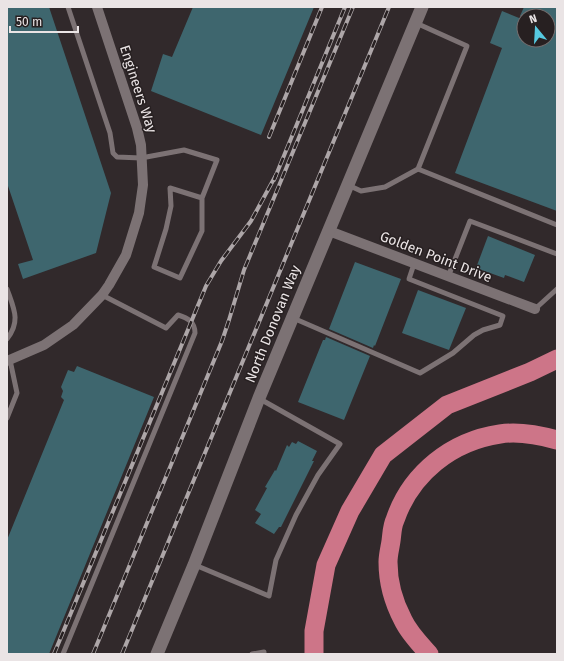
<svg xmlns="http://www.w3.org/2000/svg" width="564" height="661" font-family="'Fira Sans',sans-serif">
<rect width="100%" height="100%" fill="#31292b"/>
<g fill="#3e666e">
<path d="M7,7h42l62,186 -15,60 -73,26 -5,-15 15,-4 -26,-77z"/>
<path d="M193,7h121l-53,128 -110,-44 12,-37 9,3z"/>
<path d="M524,7h33v204l-102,-38 47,-125 -12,-5 12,-32 22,9v20h24v-24h-28z"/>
<path d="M488,236l47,19 -11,27 -19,-7 -1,3 -28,-10z"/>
<path d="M355,262l46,17 -26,67 -1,-1 -1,3 -44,-19z"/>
<path d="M418,290l48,18 -17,42 -47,-17z"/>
<path d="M326,337l44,19 -26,64 -46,-18 25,-62h2z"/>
<path d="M77,366l77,31 -105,257h-42v-114l57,-140 -3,-3 2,-6 -2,-4 7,-17 6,2z"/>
<path d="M298,441l19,10 -5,10h2l-33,66h-2l-5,7 -19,-11 6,-9 -6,-4 12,-22 -2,-1 10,-17 1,1 11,-26 2,2 3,-5 4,2z"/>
</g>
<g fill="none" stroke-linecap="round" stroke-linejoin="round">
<g stroke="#7c7274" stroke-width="5">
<path d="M68,7l42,126 3,20 4,4 24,1 43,-8 33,10 -15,38v33l-22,47 -26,-11 12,-38 5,-23 -1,-18 32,10"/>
<path d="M418,169l139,56"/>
<path d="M348,185l13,6 24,-4 33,-18 49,-123 -51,-23"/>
<path d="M448,277l22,-56 87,33"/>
<path d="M7,289c7,20 14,32 0,50"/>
<path d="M535,309l22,-20"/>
<path d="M293,318l127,55 33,-20 21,-18 9,-5 17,-5 3,-9 -94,-37 5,-15"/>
<path d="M7,418l10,-25 -7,-33"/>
<path d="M195,565l74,31 7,-36 20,-45 22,-40 22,-31 -80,-45"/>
<path d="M63,654l132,-321c0,-11 -7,-15 -17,-18l-12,13 -64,-33"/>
<path d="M252,654l12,-2v2"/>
</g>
<g stroke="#7c7274" stroke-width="10">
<path d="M329,231l206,78"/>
<path d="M7,361l37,-16 29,-20 29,-30 7,-10 17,-30 13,-42 4,-28 -2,-40 -4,-17 -40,-121"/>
</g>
<path stroke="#7c7274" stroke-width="13" d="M157,654l37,-89 65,-167 163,-391"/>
<g stroke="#cd7588" stroke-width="19">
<path d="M314,654v-23l12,-66 24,-54 33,-56 64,-50 83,-33 27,-13"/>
<path d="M429,654c-9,-10 -20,-21 -26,-34 -9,-17 -15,-38 -15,-58 0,-7 2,-14 3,-21 1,-7 1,-15 4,-21 16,-47 57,-79 105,-86 19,-3 39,1 57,6"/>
</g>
<g stroke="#ada6a8" stroke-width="4">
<g id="rail">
<path d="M269,137l53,-130"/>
<path d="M274,180l71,-173"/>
<path d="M54,654l152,-368 15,-25 30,-40 25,-46"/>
<path d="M93,654l129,-313 7,-21 15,-50 109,-263"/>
<path d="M122,654l267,-647"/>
</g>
</g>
<use href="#rail" stroke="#272021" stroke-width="2.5" stroke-dasharray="8" stroke-linecap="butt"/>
</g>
<g text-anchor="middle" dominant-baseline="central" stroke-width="3" stroke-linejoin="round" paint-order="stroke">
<g font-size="14" fill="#eae4e5" stroke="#272021">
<text transform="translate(138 89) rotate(72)">Engineers Way</text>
<text transform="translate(436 257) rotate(21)">Golden Point Drive</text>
<text transform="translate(273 324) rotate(-68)">North Donovan Way</text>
</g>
</g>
<rect width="564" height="661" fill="none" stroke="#eae4e5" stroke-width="16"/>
<g transform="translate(536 28) rotate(342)"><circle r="19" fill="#272021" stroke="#756e6f"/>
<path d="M0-3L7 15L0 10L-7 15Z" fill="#56c9e0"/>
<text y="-6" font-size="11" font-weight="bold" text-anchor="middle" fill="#eae4e5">N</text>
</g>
<path d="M10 26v6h68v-6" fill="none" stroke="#eae4e5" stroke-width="2"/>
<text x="16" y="26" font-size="12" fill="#eae4e5" stroke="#272021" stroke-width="3" paint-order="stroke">50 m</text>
</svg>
